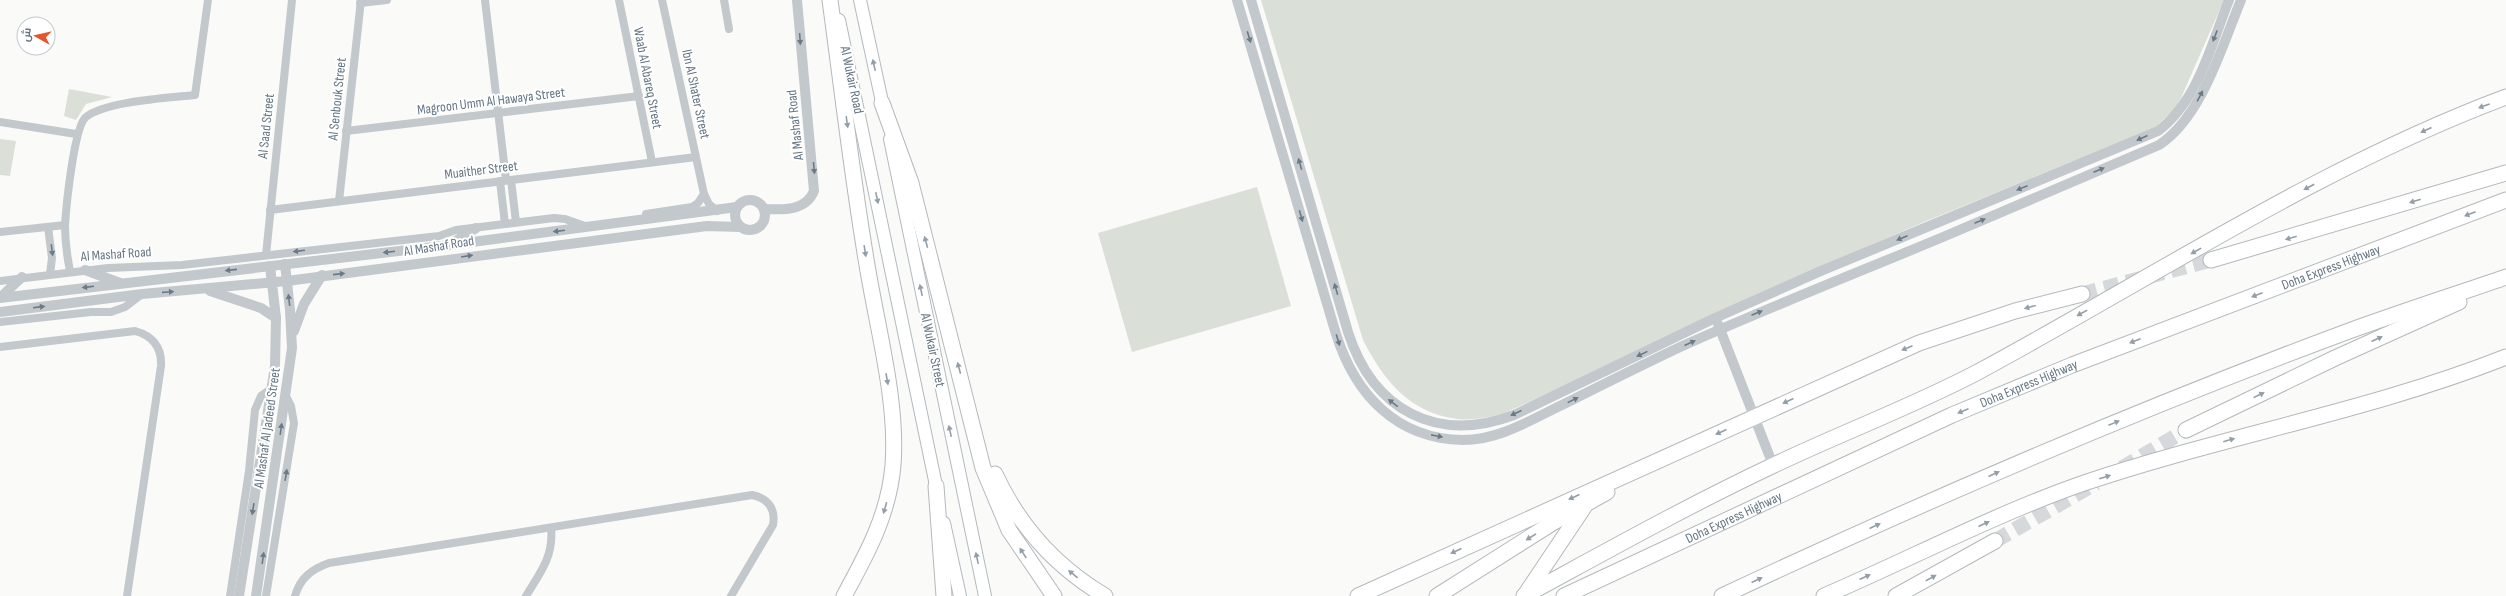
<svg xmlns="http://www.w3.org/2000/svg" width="2506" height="596" font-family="'Sofia Sans Condensed',Cairo,sans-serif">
<rect width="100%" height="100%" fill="#fafaf8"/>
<g fill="#dadfd7">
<path d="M1261,0h963l-43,98 -6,11 -21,19 -230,94 -148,64 -27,17 -247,111c-15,3 -30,7 -45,5 -48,-6 -74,-40 -94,-79z"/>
<path d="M69,89l43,8 -26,7 -10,16 -12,-4z"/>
<path d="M0,139l16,2 -6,35 -10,-1z"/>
<path d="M1257,187l34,119 -159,46 -34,-119z"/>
</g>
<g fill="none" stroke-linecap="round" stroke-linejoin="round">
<g stroke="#d5d9db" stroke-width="15" stroke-dasharray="15 8" stroke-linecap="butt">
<path d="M2082,294l129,-34"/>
<path d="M2122,468l64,-38"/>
<path d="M1995,541l101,-58"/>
</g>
<g stroke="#b3babf" stroke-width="14">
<g id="secondary">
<path d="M860,0l24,111"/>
<path d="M839,20l99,475"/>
<path d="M890,139l95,457"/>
<path d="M944,523l16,73"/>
</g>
</g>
<g stroke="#b4b9bd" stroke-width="17">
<g id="motorway">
<path d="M830,0c12,88 22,177 37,265 10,62 31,137 26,200 -4,49 -26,89 -49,131"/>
<path d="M882,103l29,80 72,285 26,62 45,66"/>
<path d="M2211,260l295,-87"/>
<path d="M2186,430l149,-72 124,-56"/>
<path d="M995,474c24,52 61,93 110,122"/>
<path d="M936,486l8,110"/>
<path d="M1525,595l59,-88"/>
<path d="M1358,596l561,-253 96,-32 67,-17"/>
<path d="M1437,596l117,-74 53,-30"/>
<path d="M1524,596c83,-45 165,-91 250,-131 67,-32 137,-58 202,-92 175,-94 343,-206 530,-276"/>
<path id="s1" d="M1564,596l388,-181 120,-50 434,-165"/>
<path d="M1722,596c205,-96 414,-186 627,-265 52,-19 105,-36 157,-54"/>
<path d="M1824,596c86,-37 171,-82 260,-113 139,-47 286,-72 422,-126"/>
<path d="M1896,596l99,-55"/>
</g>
</g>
<g stroke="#c3c8cc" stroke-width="8">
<path d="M485,0l21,180"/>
<path d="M619,0l33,162"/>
<path d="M662,0l42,194 5,10 8,7"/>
<path d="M724,0l5,29"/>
<path d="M360,3l27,-3"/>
<path d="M0,122l76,12"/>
<path d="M346,131l293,-35"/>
<path d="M511,180l5,42"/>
<path d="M500,181l5,43"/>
<path d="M339,201l22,-201"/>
<path d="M270,210l426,-53"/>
<path d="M646,214l46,-7 6,-4 6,-9"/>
<path d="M48,227l4,31 -2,16"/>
<path d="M0,232l65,-7"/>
<path d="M266,255l26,-255"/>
<path d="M70,271c-3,-15 -5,-29 -5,-45 1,-18 9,-100 21,-109 20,-16 83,-19 109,-22l13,-95"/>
<path d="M0,281l108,-13 74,-3 257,-29 17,-6 98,-12 11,1 23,8"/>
<path d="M0,322l91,-10h20l14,-5 17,-13"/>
<path d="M0,347l135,-16c18,5 27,16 26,35l-34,230"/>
<path d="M230,596l19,-125 6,-61 6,-14 11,-8"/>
<path d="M266,596l28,-173 -3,-17 -5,-10"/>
<path d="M295,596c5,-18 17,-27 34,-33l423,-68c16,3 24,14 21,30l-42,71"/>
<path d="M526,596c14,-23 28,-40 25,-68"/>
</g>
<g stroke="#c3c8cc" stroke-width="10">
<path d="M1237,0l99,334c19,60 60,105 127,106 37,0 69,-21 101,-36 38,-19 76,-38 114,-56 87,-39 176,-74 265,-111 72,-30 144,-62 216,-92 43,-28 63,-99 82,-145"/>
<path d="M1251,0l97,332c25,78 88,112 166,83l201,-97 106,-47 337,-140c40,-30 53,-86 71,-131"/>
<circle cx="750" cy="215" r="15"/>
<path d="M765,209c18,1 41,2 49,-18l-17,-191"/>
<path d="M451,244l25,-16"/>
<path d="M85,270l35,13"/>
<path d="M210,291l51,17 15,10"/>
<path d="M0,298l450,-53 287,-38"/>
<path d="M0,298l22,-21"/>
<path d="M0,312l142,-18 145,-13 420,-55 33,1"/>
<path d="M1718,324l55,141"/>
<path d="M294,331l10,-27 18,-29"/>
<path d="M239,596l36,-230 1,-48 -6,-52"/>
<path d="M256,596l36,-248 -2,-38 -5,-46"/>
</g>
<use href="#secondary" stroke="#fff" stroke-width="12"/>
<use href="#motorway" stroke="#fff" stroke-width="15"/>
</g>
<defs><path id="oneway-solid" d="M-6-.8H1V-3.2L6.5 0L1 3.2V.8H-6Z"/></defs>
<g fill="#6a7a87">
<use href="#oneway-solid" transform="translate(2215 36) rotate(111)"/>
<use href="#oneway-solid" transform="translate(1249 37) rotate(73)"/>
<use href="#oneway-solid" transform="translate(800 39) rotate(86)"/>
<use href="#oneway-solid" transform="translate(2200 96) rotate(-62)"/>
<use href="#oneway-solid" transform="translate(2142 138) rotate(156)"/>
<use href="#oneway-solid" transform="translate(1300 164) rotate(-106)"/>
<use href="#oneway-solid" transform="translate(814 168) rotate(85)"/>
<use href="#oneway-solid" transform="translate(2099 170) rotate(-23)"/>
<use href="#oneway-solid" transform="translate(2022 188) rotate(158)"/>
<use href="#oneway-solid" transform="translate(1301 216) rotate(74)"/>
<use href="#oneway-solid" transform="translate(1980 221) rotate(-23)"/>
<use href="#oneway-solid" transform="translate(559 231) rotate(173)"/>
<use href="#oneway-solid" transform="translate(1902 238) rotate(157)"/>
<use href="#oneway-solid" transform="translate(52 250) rotate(83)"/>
<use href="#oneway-solid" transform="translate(299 251) rotate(173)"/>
<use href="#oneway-solid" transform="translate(389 252) rotate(173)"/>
<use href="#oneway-solid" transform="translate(467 256) rotate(-9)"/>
<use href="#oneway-solid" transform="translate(231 270) rotate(174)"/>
<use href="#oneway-solid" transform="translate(339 274) rotate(-6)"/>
<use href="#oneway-solid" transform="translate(88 287) rotate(173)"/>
<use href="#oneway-solid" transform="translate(1336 289) rotate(-106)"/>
<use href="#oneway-solid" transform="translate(168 292) rotate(-4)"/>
<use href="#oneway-solid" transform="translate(289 300) rotate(-97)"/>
<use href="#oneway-solid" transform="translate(39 307) rotate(-7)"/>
<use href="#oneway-solid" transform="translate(1757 313) rotate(-23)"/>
<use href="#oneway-solid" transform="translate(1338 340) rotate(73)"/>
<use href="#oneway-solid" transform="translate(1690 343) rotate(-24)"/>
<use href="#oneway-solid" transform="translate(1642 354) rotate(154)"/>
<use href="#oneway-solid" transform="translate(1573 400) rotate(-26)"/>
<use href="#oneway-solid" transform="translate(1393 403) rotate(-142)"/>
<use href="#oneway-solid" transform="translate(1516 413) rotate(156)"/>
<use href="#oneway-solid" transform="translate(281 429) rotate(-82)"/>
<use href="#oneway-solid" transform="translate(1437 436) rotate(11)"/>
<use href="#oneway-solid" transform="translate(286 475) rotate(-81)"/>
<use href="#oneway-solid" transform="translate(253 509) rotate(99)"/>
<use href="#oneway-solid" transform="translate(263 558) rotate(-82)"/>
</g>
<g fill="#939fa8">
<use href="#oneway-solid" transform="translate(874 65) rotate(-102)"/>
<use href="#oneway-solid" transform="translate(2484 106) rotate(160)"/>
<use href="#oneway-solid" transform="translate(847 122) rotate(82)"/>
<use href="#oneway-solid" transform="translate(2426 130) rotate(156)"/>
<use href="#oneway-solid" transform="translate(2309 187) rotate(152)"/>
<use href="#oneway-solid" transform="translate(877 198) rotate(78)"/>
<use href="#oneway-solid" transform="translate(2415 201) rotate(163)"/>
<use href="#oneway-solid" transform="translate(2470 214) rotate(159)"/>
<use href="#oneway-solid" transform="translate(2291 238) rotate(164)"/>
<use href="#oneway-solid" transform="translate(926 242) rotate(-105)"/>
<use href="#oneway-solid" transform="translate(865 251) rotate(81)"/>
<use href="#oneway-solid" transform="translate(2196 251) rotate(151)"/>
<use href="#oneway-solid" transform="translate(921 290) rotate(-102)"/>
<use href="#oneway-solid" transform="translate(2257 295) rotate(159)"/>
<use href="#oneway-solid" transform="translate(2030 307) rotate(165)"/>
<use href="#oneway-solid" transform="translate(2082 313) rotate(151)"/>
<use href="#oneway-solid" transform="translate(2377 339) rotate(-24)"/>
<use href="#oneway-solid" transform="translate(2135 341) rotate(159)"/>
<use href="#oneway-solid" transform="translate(1907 348) rotate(157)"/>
<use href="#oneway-solid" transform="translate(959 368) rotate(-105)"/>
<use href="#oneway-solid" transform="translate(887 379) rotate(80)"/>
<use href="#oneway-solid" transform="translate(2259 395) rotate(-26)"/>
<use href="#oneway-solid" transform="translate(1788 401) rotate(155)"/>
<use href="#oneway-solid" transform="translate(1963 411) rotate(157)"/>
<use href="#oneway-solid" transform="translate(2114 423) rotate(-22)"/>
<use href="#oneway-solid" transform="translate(950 431) rotate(-102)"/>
<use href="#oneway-solid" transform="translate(1721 432) rotate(156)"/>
<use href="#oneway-solid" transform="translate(2229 440) rotate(-16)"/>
<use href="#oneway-solid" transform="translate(1994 474) rotate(-24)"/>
<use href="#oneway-solid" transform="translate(2105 477) rotate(-17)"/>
<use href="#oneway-solid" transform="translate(1574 497) rotate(156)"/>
<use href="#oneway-solid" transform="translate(885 508) rotate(106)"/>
<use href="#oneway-solid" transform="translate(1984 524) rotate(-24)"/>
<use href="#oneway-solid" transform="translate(1875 526) rotate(-24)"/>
<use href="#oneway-solid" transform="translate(1531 537) rotate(148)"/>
<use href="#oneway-solid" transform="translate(1456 551) rotate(155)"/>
<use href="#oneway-solid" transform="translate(1023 553) rotate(-123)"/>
<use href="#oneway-solid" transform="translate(977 558) rotate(-102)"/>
<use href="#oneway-solid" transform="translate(1073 574) rotate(-141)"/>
<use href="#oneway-solid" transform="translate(1865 577) rotate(-24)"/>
<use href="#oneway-solid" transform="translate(1931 578) rotate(-29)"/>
<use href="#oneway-solid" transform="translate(1757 580) rotate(-25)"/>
</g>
<g text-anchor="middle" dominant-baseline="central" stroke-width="4" stroke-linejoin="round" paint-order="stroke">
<g font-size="14" fill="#657683" stroke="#fff">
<text transform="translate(648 78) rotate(79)">Waab Al Abareq Street</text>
<text transform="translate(852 80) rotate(78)">Al Wukair Road</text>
<text transform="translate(696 94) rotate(78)">Ibn Al Shater Street</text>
<text transform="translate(337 99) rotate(-84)">Al Senbouk Street</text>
<text transform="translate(491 101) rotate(-7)">Magroon Umm Al Hawaya Street</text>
<text transform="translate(795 125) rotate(-96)">Al Mashaf Road</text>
<text transform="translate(266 126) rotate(-84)">Al Saad Street</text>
<text transform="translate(481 170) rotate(-7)">Muaither Street</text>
<text transform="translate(439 246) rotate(-9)">Al Mashaf Road</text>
<text transform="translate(116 254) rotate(-4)">Al Mashaf Road</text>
<text stroke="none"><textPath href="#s1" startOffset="835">Doha Express Highway</textPath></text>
<text transform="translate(933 350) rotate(78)">Al Wukair Street</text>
<text stroke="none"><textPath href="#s1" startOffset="511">Doha Express Highway</textPath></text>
<text transform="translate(267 428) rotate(-82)">Al Mashaf Al Jadeed Street</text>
<text stroke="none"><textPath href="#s1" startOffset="187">Doha Express Highway</textPath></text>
</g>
</g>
<g transform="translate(36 36) rotate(278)"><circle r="19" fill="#ffffff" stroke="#c1c8cd"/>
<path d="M0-3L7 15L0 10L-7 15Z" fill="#e4572e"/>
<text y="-6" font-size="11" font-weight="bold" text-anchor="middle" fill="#657683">ش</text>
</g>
</svg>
